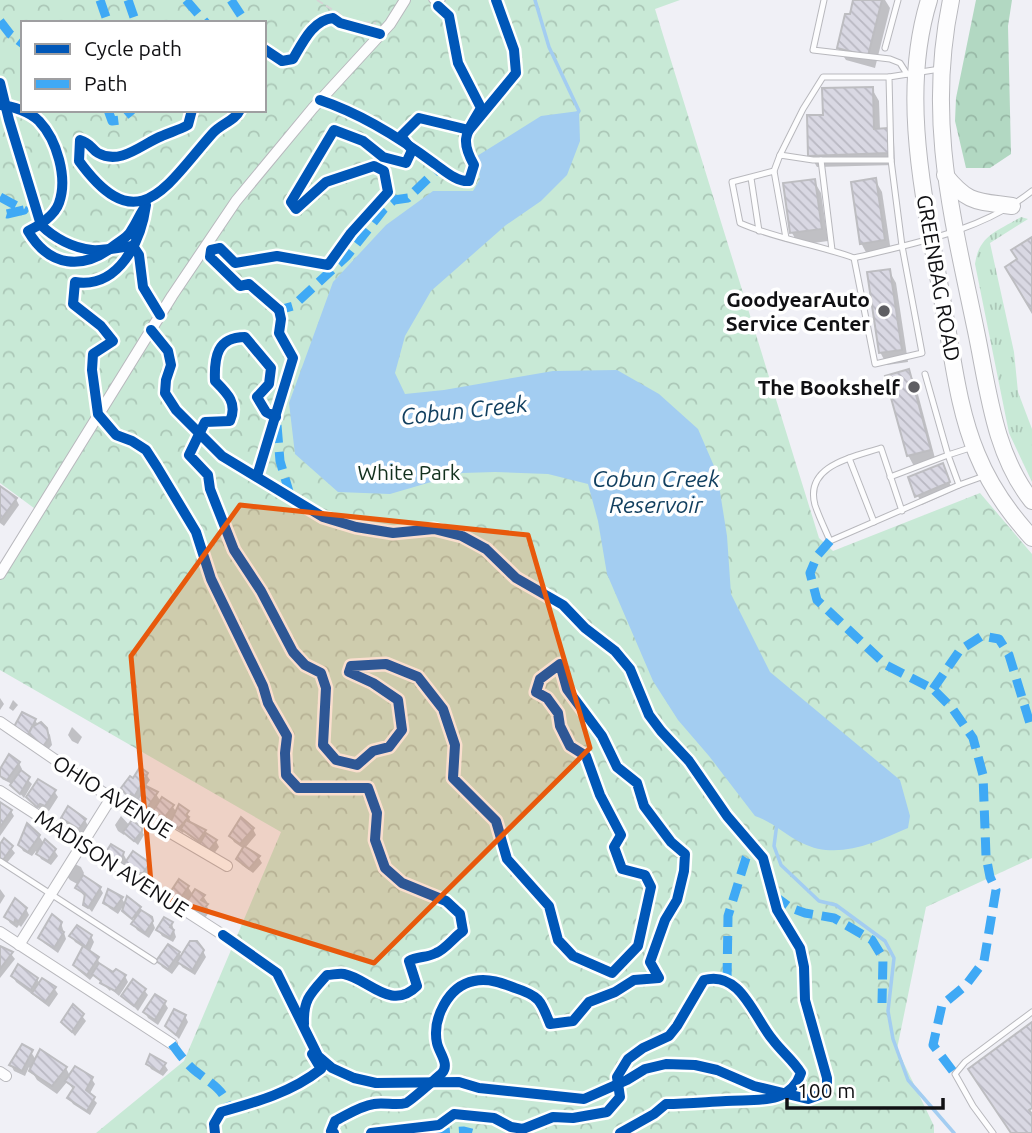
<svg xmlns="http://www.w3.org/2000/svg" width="1032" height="1133" font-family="Ubuntu,sans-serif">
<defs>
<pattern id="grass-tufts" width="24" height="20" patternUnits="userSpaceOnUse" patternTransform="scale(1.75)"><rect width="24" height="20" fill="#c8e9d6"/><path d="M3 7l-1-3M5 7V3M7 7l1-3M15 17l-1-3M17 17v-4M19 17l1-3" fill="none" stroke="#abc7b7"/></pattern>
<pattern id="forest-crowns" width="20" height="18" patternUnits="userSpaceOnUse" patternTransform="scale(1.75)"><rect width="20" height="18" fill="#b2d8c2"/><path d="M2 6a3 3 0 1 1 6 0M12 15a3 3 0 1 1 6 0" fill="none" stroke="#98b8a6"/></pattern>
<pattern id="park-crowns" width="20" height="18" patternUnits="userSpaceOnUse" patternTransform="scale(1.75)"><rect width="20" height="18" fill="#c8e9d6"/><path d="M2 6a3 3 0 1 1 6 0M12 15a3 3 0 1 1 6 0" fill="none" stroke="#abc7b7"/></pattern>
<pattern id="building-back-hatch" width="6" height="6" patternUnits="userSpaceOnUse" patternTransform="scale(1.75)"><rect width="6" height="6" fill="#d9d8e3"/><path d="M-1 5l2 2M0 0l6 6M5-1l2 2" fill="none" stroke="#b9b8c2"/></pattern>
</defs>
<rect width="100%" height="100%" fill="#f0f0f6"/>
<path fill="url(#grass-tufts)" d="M1021,217l7,2 -38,24 24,109 4,40 14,37v53l-23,-49 -34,-169c4,-29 23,-33 46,-47z"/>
<path fill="url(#forest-crowns)" d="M976,0h36l-4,26 3,128 -21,14h-24l-11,-47 1,-23z"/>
<path fill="url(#park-crowns)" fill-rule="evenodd" d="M0,0h680l-25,9 164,529 14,13 147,-58 52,61v304l-106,49 -29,142 37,77v7h-838l88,-72 97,-229 -281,-162v-98l38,-61 -38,-28zM23,23h241v87h-241z"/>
<path fill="#c8e9d6" d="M326,0h54l-15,13 -14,4z"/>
<path fill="#a3cdf1" d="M579,111l1,30 -13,34 -26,26 -35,24 -75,66 -26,45 -10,37 10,21 39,-4 109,-19 64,-1 42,24 39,35 19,44 10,63 4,58 39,78 130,108 10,36 -2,12c-33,14 -70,33 -106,15 -17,-8 -29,-21 -47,-27l-46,-60 -31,-36 -25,-39 -46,-107 -9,-53 -10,-37 -40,-10 -53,-2 -33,1 -72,21 -52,-2 -43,-38 -6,-51 44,-121 53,-57 47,-34h40l7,-12 -3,-23 64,-40z"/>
<g fill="#0003">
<path d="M863,0h22l5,8 -15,60 -29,-8 -8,-12 13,-32z"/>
<path d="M872,89l7,12 1,29h7l7,12 1,23 -78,2 -7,-12 15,-39z"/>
<path d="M875,180l7,12 9,60 -23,4 -7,-13z"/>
<path d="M814,181l7,12 7,48 -29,4 -7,-12 -7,-48z"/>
<path d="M889,271l7,12 12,79 -21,3 -7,-13z"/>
<path d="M908,371l7,12 21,79 -21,6 -7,-13z"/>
<path d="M942,465l11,26 -31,14 -12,-27z"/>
<path d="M0,488l16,11 3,6 -15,21 -4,-3z"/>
<path d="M0,698l4,6 -4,6z"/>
<path d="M13,700l5,5 -5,6 -4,-3z"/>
<path d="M35,720l3,5 8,4 4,6 2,10 -6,7 -12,-13 -14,-7 16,6 2,-3 -20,-7z"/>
<path d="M72,727l10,10 -4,7 -6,-3 -4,-6z"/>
<path d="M19,763l3,6 -2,3 12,12 -8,14 -12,-14 -10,-5 -2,-4v-2z"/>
<path d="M146,774l4,6 -5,7 11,7 5,8 1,-3 11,8 4,6 10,-1 4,11 25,18 3,6 -6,8 -29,-24 -1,2 -8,-5 -5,-8 -2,3 -10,-7 -5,-8 -2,5 -9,-5 -7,-10 -3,4 -5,-8 7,-14z"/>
<path d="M54,791l4,6 -9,14 -5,-2 -3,2 -13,-14z"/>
<path d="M0,804l11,7 3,5 -14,20z"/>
<path d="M121,816l9,10 11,3 3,6 -6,10 -13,-12 -1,2 -6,-4 -3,-6z"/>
<path d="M63,818l22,2 3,6 -6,8 -15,-10z"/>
<path d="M253,829l3,6 -11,13 14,10 3,5 -9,10 -11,-8 -4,-6 6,-10 -10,-7 -3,-5z"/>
<path d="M39,836l5,8 10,6 4,6 -7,9 -10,-6 -5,-8 -4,5 -9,-5 -3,-6z"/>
<path d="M0,847l11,1 4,5 -9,11 -6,-5z"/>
<path d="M108,852l15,1 4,8 22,3 3,6 -6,9h-7l-14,-17 -1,3 -12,-7z"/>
<path d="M73,863l8,4 3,6 -2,4 18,11 3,5 -11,19 -7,-8 1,-6 -9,-10 2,-3 -9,-5 -4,-5z"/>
<path d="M188,887l5,8 10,1 4,6 -2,2 5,7 -5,7 -14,-9 -5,-9 -3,5 -8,-5 -4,-6z"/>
<path d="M0,889l5,7 -5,8z"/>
<path d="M122,899l4,6 14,3 3,5 8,5 4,10 -6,10 -12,-8 -4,-6 7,-1 -15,-12v2l-3,-5 -4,6 -9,-6 -4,-6z"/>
<path d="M26,909l3,6 -8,12 -2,-2 -2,3 -7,-5 -4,-6z"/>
<path d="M61,923l5,16 -8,14 -14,-10 -4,-5z"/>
<path d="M172,924l4,13 -3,5 -11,-6 -4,-6z"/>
<path d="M71,936h20l3,6 -5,11 9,6 2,7 14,9 11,1 3,6 -9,14 -8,-7 -1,2 -16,-16 -4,5 -12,-10 -3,-5 9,-17 -9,-6z"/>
<path d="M0,949l11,5 4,5 -15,19z"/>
<path d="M203,951l3,6 -11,18 -13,-8 -2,-4 -8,11 -10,-7 -4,-6 21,-8 3,5z"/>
<path d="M13,976l24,3 3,5 14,4 4,6 -9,13 -33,-25z"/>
<path d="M144,990l4,5 -10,16 -14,-15z"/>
<path d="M164,1002l4,6 -10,17 -10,-7 -3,-6z"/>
<path d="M82,1016l4,5 -11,15 -12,-14z"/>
<path d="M185,1016l3,6 -9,17 -12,-13z"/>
<path d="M31,1052l5,8 30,8 4,8 21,2 4,6 -6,11 8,8 -7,12 -17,-11 -4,-6 5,-8 -7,-8 -10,12 -20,-14 -8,-13 -4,9 -11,-5 -3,-6z"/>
<path d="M148,1064h16l4,6 -5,6 -12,-7z"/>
</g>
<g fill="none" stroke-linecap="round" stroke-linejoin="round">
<g stroke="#a3cdf1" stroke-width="3.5">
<path d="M535,0l14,47 30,64 -2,3"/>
<path d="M777,823l-3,23 7,19 38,36 17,4 49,36 9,17 -6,53 5,28 15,41 46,53"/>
</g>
</g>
<g fill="url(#building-back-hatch)" stroke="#bdbdc1" stroke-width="2">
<path d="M853,0h29l-14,56 -31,-8 8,-34h5z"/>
<path d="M873,87l1,42 14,-1 1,25 -81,3 -1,-41h16l-1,-27z"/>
<path d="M876,178l9,62 -25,4 -9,-62z"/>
<path d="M815,179l7,50 -32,4 -7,-50z"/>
<path d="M1032,237v75l-27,-45 12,-8 -6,-9z"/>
<path d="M890,269l12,81 -23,3 -12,-81z"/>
<path d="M909,369l22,81 -24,6 -22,-80z"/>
<path d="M943,463l7,19 -35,15 -7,-20z"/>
<path d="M0,486l17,12 -17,23z"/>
<path d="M22,712l14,7 -8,16 -12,-6 -1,-4z"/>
<path d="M41,722l6,6 2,10 -7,10 -13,-15 3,-6z"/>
<path d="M9,754l11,8 -13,18 -7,-4v-7z"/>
<path d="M140,767l8,6 -14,24 -3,-3 -3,3 -7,-9 9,-12 3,2z"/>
<path d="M21,770l9,7 -10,17 -10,-9z"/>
<path d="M38,779l18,11 -11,16 -5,-2 -3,3 -11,-10z"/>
<path d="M146,786l12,6 -11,16 -11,-6z"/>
<path d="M162,797l12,8 -10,13 -11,-7z"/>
<path d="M0,802l12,8 -12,17z"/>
<path d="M179,804l10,7 -3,4 3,2 -10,11 -9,-5z"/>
<path d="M68,806l18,13 -7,10 -18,-11z"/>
<path d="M241,817l13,11 -14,16 -11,-8z"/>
<path d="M132,820l10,8v3l-8,10 -11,-9z"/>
<path d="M186,820l20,10 -8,11 -17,-12z"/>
<path d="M27,823l13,12 -12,17 -10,-7z"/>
<path d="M206,833l11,7 -8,10 -10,-5z"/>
<path d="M4,838l9,8 -10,14 -3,-2v-14z"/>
<path d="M45,839l11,10 -8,12 -12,-7z"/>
<path d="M111,844l13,8 -3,9 -15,-9z"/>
<path d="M244,846l16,10 -11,13 -13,-10z"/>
<path d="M133,851l17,12 -7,10h-8l-11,-9z"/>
<path d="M83,875l18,12 -13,21 -5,-3 2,-11 -10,-6z"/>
<path d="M179,879l10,7 -10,14 -10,-6z"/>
<path d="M108,889l15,8 -9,12 -11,-6z"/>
<path d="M195,889l10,6 -4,5 7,4 -7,9 -15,-10z"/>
<path d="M127,896l14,11 -9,12 -10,-8z"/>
<path d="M15,898l12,10 -9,14 -3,-2 -1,3 -10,-6z"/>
<path d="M141,910l11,7 1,4 -8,12 -14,-9z"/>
<path d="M52,914l10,8 -3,7 5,3 -10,16 -16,-10z"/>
<path d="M164,917l9,5 -3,5 4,3 -4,8 -14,-8z"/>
<path d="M77,925l15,10 -6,12 -17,-11z"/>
<path d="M190,941h7l7,9 -12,21 -15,-9z"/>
<path d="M168,944l12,8 -12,17 -12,-8z"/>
<path d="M0,946l13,6 -13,17z"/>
<path d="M83,946l16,11 -12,18 -14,-10z"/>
<path d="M99,963l14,9 3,-3 10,6 -11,16 -15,-8 1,-2 -9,-7z"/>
<path d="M18,964l20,14 -7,12 -20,-14z"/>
<path d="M42,978l14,9 -11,15 -13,-9z"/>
<path d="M133,979l13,10 -12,17 -13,-10z"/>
<path d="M155,994l11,7 -11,19 -12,-8z"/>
<path d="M73,1004l11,10 -12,18 -11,-10z"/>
<path d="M174,1009l12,6 -10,20 -11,-9z"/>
<path d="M1032,1022v86l-3,2 3,4v19h-21l-43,-64z"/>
<path d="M22,1044l11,6 -11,21 -13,-6z"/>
<path d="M40,1049l27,18 -15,19 -23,-15z"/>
<path d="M150,1054l16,9 -6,9 -14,-8z"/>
<path d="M75,1066l18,11 -7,13 9,7 -8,14 -20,-13 7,-11 -9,-6z"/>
</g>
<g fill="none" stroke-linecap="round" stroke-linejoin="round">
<g stroke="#b8b8bd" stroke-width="7">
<g id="service">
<path d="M432,0l6,6 4,-6"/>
<path d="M824,0l-11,50 77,9 10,4 7,11"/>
<path d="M885,48l13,-48"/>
<path d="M940,69l-51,8 2,83 11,86 20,107 -47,11 -21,-106c61,-15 128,-27 178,-67"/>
<path d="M780,155l23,-46 20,-32h66"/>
<path d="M821,160l11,90"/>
<path d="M774,171l12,67"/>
<path d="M751,178l8,53"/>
<path d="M854,258c-38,-14 -78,-19 -114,-35l-8,-41 42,-11 6,-16 33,5h78"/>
<path d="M973,447l-25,8 11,30 25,-9"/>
<path d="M849,458l25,64"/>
<path d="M890,477l58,-22 -23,-81"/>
<path d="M902,511l-21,-63c-27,9 -77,17 -66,57 4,12 10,24 15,36l129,-56"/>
<path d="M0,861l154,100"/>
<path d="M993,1133l-20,-27 -18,-32 10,-12 67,-50"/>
</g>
</g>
<g stroke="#b8b8bd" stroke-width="12">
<g id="minor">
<path d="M0,574l172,-278 64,-95 77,-93 77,-84 15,-24"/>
<path d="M0,722l111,76 116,68"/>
<path d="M0,791l223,144"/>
<path d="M0,932l172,112"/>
<path d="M19,945l92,-147"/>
<path d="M0,1072l6,4"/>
</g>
</g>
<g stroke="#b8b8bd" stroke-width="18">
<g id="secondary">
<path d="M929,0c-31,100 -2,209 15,310 9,48 14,99 33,144 13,32 32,59 55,84"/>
<path d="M951,0c-25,120 1,215 25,331 12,57 18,123 56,170"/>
<path d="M945,175c23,29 32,26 67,31"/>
</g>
</g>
<g stroke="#d5d5d6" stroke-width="2" stroke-dasharray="7 3.5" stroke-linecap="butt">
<path d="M317,0l35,22 24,1"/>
<path d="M257,476l36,-118 -14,-25 2,-14 -2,-9"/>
</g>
<use href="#service" stroke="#fdfdfe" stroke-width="5"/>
<use href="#minor" stroke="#fdfdfe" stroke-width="10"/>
<use href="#secondary" stroke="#fdfdfe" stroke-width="16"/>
<g stroke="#3fa9f5" stroke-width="9" stroke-dasharray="18 9" stroke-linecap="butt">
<path d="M100,0l8,23"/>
<path d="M128,0l8,23"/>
<path d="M186,0l20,23"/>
<path d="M231,0l15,23"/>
<path d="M0,21l10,13 13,10"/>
<path d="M108,110l4,11 8,-1 12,-10"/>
<path d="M0,197l24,13 -17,4 -7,-2"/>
<path d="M276,307l3,3 14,-4 54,-50 37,-47 10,-9 14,-2 32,-31"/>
<path d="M277,425l3,36 10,34"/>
<path d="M830,541l-13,15 -7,17 7,27 69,65 47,24 19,19 21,30 10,37 3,81 4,21 6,13 -12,71 -18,24 -24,20 -9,40 22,29"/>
<path d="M933,689l27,-39 22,-14 17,3 10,16 23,75"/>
<path d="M773,895l18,13 14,5 29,5 38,22 11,18 -1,45"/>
<path d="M727,981l1,-65 18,-58 7,-10"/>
<path d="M172,1044c8,11 15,21 26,29 15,12 27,17 31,37"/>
<path d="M432,1133l32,-2 8,2"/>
</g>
<g stroke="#fff" stroke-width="15">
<g id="cycleway">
<path d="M264,49l18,12 11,-2c10,-17 20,-39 40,-41l7,5 40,11"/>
<path d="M0,83l9,37 32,105c13,13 32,23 51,25 11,1 28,-3 41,-4l6,9 4,32 17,28"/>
<path d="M320,100c42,14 80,38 115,64 10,7 22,18 34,17l5,-16c-15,-27 -7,-32 7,-57l-23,-45 -9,-47 -11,-10"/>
<path d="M0,105c13,1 30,7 39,16 18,19 29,57 20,82 -4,12 -20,23 -31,28 21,36 55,40 87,14 5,-4 13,-8 16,-14 7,-11 5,-10 15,-26 -5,36 -27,84 -71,77l-2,22 28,22 12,15 -20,13 -1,16 6,44 18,21 16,6 14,9 11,17 39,65 15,47 52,107 5,17 19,33 -2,17 1,22 12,13h70l9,25 -2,27 10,28 17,15 44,18 14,13 3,17c-9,6 -17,18 -27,22 -9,5 -19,3 -27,8l8,25c-26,26 -48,-7 -73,-12 -5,-1 -12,1 -17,1 -16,18 -24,24 -23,49"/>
<path d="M192,110l-4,15c-9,5 -17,7 -26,11 -19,7 -41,30 -64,17 -7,-4 -7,-10 -18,-13l-1,21c59,81 87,25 133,-27 8,-10 23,-13 28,-24"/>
<path d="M279,310l-30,-26 -9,2 -30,-29 1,-7 9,-2 15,15 42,-7 51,9 23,-32 37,-41 -4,-21 -10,-5 -48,16 -30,27 -5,-7 43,-72 29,11 20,16 23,6 6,-13 -11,-14 18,-18 50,12 47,-57 -2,-23 -18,-50"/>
<path d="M151,330l17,21 3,14 -5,15 -1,13 11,17 46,46 101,61 33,10 37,6 41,-4 28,7 24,13 30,29 47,27 22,23 30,23 15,18 19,46 12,16 28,30 38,55 36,42 14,52 23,38 4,19 1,33 22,78v10l-5,6 -14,5 -54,-13 -37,-16 -22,-5 -29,-1 -21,5 -18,11 -43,19 -105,-11 -20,-6 -83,1 -22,-5 -22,-10 -14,-12 -41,-83 -54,-38"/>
<path d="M276,417l-10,-5 -9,-15 12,-13 2,-16 -26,-31c-28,0 -31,20 -30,44 12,12 23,22 15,40l-25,1 -16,33 19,20 2,14 24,61 27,41 32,61 12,13 16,8 5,15 -3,57 13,15 21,5 16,-14 16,-4 13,-17 -4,-30 -25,-17 -24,-11 2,-6 35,-2 32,13 25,32 12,36 -2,33 43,43 11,38 42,47 9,34 15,16 39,17 26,-27 13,-59 -6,-12 -23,-6 -8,-22 7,-12 -21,-40 -14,-39 -16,-10 -10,-20 -2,-13 -11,-15 -11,-6 4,-13 20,-15 7,25 35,47 15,31 20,16 7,23 27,36 14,12 -1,17 -7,29 -12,20 -15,42 9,16 -25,2 -19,12 -26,10 -16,19 -23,3c-9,-23 -10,-28 -35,-36 -13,-5 -26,-10 -41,-7 -26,5 -42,38 -37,62 2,10 13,21 5,30 -3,3 -33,29 -36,30 -10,3 -22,-1 -32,1 -14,2 -27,11 -39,17l-4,10 3,2"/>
<path d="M257,476l36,-118 -14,-25 2,-14 -2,-9"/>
<path d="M215,1133l-1,-9 7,-12c36,-10 71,-20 100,-43l-9,-15"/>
<path d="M371,1133l68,-8 15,-11 40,4 17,9 12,2 30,-12 20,1 34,-6 13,-15 -3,-20 11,-18 15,-11 26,-12 8,-10 27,-46c37,-10 50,38 69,60 9,12 20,20 28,33 -11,33 -47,26 -75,28 -20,1 -40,3 -60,3l-12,10 -34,19"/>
</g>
</g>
<use href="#cycleway" stroke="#0057b8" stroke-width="10"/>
</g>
<path fill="#e8590c" fill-opacity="0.2" stroke="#e8590c" stroke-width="5" stroke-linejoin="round" d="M240,505l288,30 62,213 -216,215 -222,-69 -21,-238z"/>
<g fill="#5e5e62" stroke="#fff" stroke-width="2.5">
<circle cx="884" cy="311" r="7"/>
<circle cx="914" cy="387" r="7"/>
</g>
<g text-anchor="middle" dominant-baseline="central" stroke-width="7" stroke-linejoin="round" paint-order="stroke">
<g font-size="21" fill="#101013" stroke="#fff">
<text transform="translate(939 278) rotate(80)">GREENBAG ROAD</text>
<text transform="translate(113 796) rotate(32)">OHIO AVENUE</text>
<text transform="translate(112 863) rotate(33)">MADISON AVENUE</text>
</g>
<g font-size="21" font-weight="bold" fill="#101013" stroke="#fff" text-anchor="end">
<text x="870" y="299">GoodyearAuto<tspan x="870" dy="24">Service Center</tspan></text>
<text x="900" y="387">The Bookshelf</text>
</g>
<g font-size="21" fill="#12301e" stroke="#fff">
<text x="409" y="472">White Park</text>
</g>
<g font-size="23" font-style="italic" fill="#113f5f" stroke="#fff">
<text transform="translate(464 410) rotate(-6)">Cobun Creek</text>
<text x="656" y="478">Cobun Creek<tspan x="656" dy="26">Reservoir</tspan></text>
</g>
</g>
<rect x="21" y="21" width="245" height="91" fill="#ffffff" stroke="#9f9fa1" stroke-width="2"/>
<rect x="35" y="44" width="35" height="10" fill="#0057b8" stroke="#9f9fa1" stroke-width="2"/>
<text x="84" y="56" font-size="21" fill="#101013">Cycle path</text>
<rect x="35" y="79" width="35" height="10" fill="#3fa9f5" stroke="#9f9fa1" stroke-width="2"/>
<text x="84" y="91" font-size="21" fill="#101013">Path</text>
<path d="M787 1098v10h156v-10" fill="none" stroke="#101013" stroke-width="3.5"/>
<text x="797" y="1098" font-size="21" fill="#101013" stroke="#ffffff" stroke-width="5" paint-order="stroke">100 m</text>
</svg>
